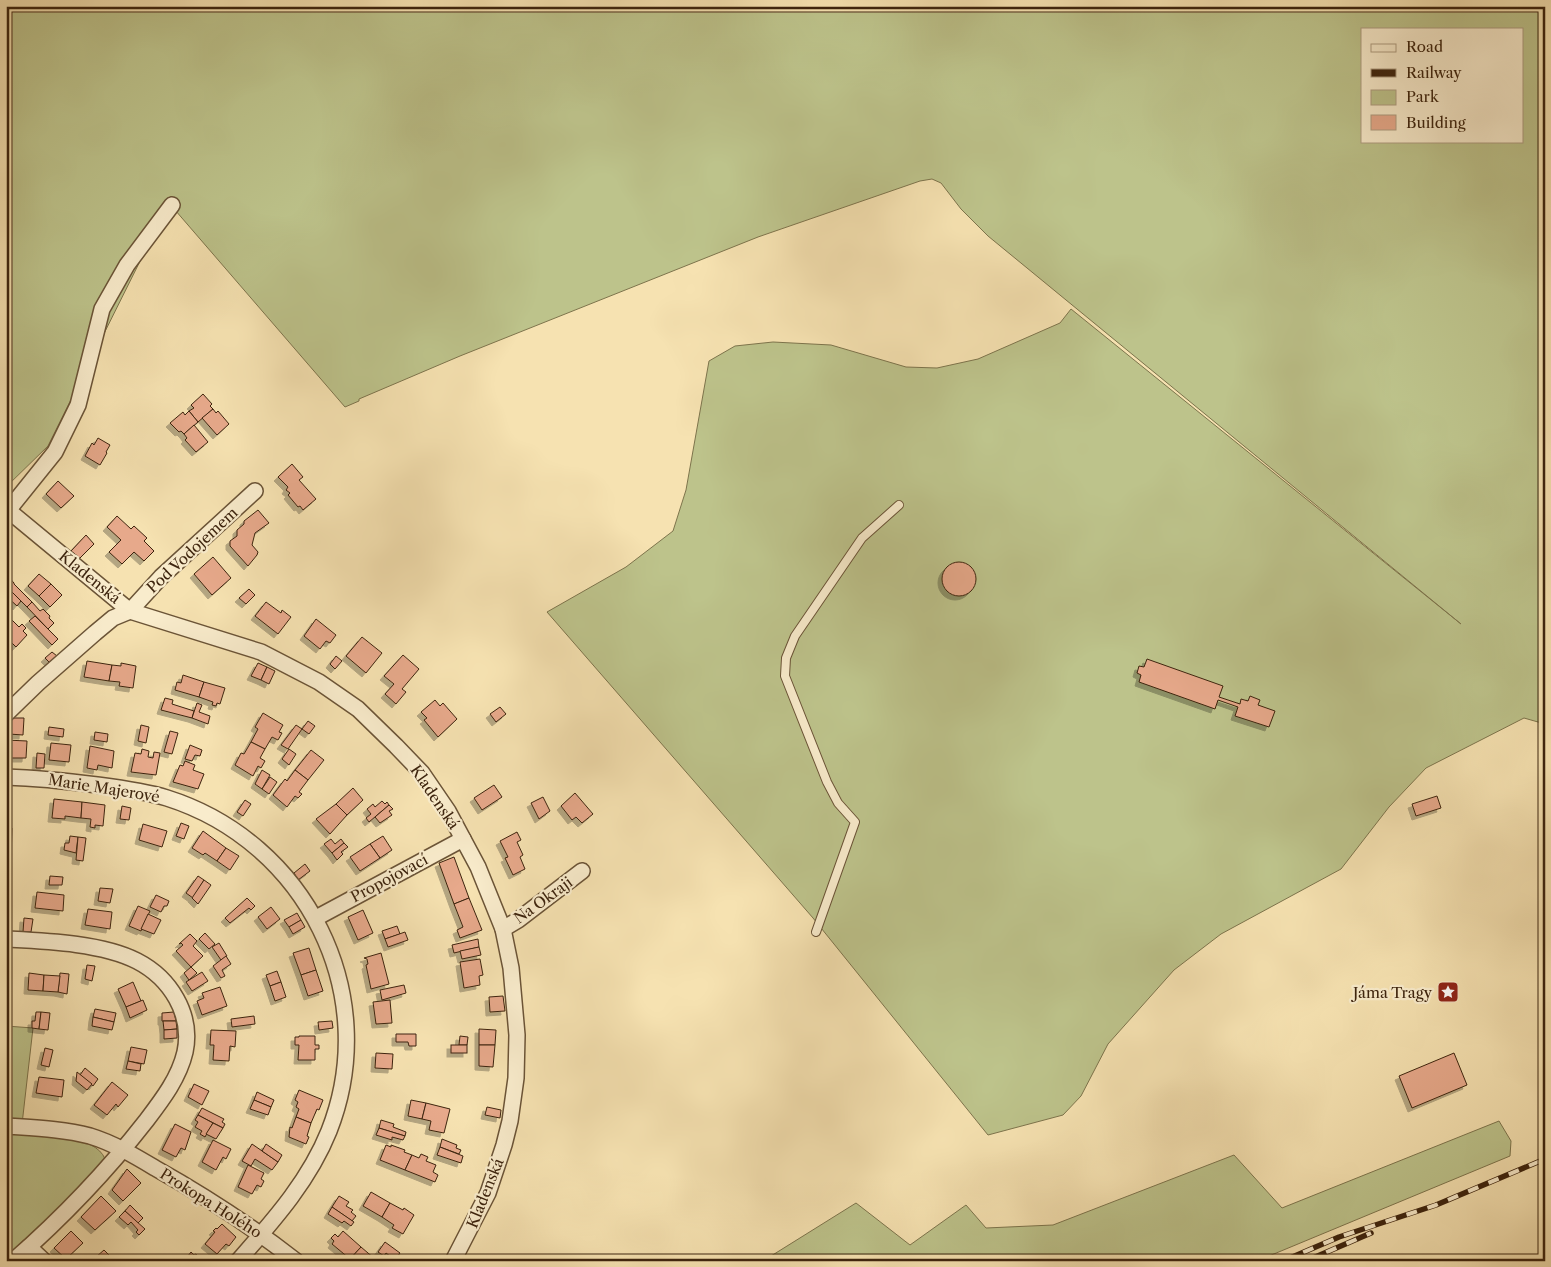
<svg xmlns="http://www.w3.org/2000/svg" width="1551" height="1267" font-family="'Libre Caslon Text',serif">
<defs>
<filter id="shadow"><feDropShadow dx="-4" dy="4" stdDeviation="0" flood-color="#0004"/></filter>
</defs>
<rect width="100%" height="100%" fill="#f6e2b1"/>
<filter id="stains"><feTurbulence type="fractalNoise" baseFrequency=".004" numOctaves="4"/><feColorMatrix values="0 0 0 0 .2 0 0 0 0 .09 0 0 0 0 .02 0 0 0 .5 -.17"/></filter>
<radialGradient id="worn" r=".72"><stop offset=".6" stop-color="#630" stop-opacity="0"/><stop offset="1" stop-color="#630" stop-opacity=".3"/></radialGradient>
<g fill="#bdc38b" stroke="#7d744c" fill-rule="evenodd">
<path d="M6,6h1539v718l-21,-6 -98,50 -37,39 -48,62 -120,65 -47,36 -66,74 -27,52 -18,19 -75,20 -175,-217 -266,-306 79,-45 47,-36 13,-41 23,-129 26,-15 38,-4 58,3 75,22 31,1 41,-9 82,-36 11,-14 390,315 -473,-388 -27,-27 -20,-26 -9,-4 -12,2 -162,56 -298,119 -101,43v2l-14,6 -176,-204 -121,243 -42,41zM1362,29h160v112h-160z"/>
<path d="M6,1026l27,2 -12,105c22,2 75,2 84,26l-3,6 -56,58 -40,36z"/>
<path d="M1499,1121l12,20 -1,15 -253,105h-494l93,-58 54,42 56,-40 20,23 67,-3 181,-70 48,53z"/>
</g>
<g fill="#e7a98b" stroke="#3d240e" filter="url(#shadow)">
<path d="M203,394l9,10 -2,2 3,3 -15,13 -9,-11 5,-3 -3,-3z"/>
<path d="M213,409l3,4 2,-2 11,13 -12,11 -15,-17z"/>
<path d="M189,411l9,11 -14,12 -3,-3 -2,1 -9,-9 13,-11 2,3z"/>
<path d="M194,425l14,17 -12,10 -11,-12 2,-2 -3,-4z"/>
<path d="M98,438l12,7 -4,7 1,1 -7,12 -15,-9 7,-13 2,2z"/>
<path d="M292,464l11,13 -4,3 17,19 -13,11 -3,-4 -2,1 -10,-12 2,-2 -4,-3 2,-3 -10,-10z"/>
<path d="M58,481l16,15 -13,12 -15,-14z"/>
<path d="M258,510l11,13 -14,10 -3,12 6,7 -1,3 -9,11 -18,-20v-5l7,-5v-6l7,-6v-3z"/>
<path d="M117,516l14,13 3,-3 13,12 -3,3 10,10 -10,10 -10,-9 -12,12 -13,-12 12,-12 -14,-13z"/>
<path d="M86,535l8,9 -14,14 -9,-7z"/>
<path d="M213,557l18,21 -19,17 -18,-21z"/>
<circle cx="959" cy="579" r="17"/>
<path d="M6,574l8,9v1l18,18 -5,5 -21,-21z"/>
<path d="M39,574l12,10 -12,12 -11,-10z"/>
<path d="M51,584l11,11 -12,12 -11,-11z"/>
<path d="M6,586l15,15 -4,5 -11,-10z"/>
<path d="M249,589l6,6 -9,9 -7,-6z"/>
<path d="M32,602l8,9 3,-2 7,7 -1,2 5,5 -6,6 -21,-22z"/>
<path d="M266,602l15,11 1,-3 9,7 -13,17 -23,-18z"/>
<path d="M8,616l11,11 3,-3 4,4 -3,3 4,4 -11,12 -10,-10v-20z"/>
<path d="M35,616l23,23 -6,6 -23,-24z"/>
<path d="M316,619l20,16 -6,8 -4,-2 -6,8 -16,-13z"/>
<path d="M362,637l20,16 -16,20 -20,-17z"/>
<path d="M52,652l5,4 -7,7 -5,-5z"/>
<path d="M403,655l16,14 -17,20 4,3 -10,12 -11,-10 9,-10 -10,-8z"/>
<path d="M336,656l6,5 -7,8 -5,-5z"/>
<path d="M1147,659l76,27 -4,11 21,7 1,-5 7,2 2,-5 10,4 -2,5 17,6 -6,16 -34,-11 3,-9 -20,-7 -3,9 -76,-27 2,-7 -4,-2 2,-7 5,1z"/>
<path d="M87,661l25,4 -3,16 -25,-4z"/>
<path d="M121,663l15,3 -3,22 -14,-2 1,-4 -11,-1 3,-16 9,1z"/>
<path d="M258,663l9,4 -6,13 -10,-4z"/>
<path d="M267,667l8,4 -6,13 -8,-4z"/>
<path d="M183,675l21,7 -5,15 -24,-7 2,-8 4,1z"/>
<path d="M204,682l21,6 -5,16 -3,-1 -1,3 -4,-1 1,-3 -14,-5z"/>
<path d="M165,698l8,2 -1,4 22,7 -2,7 -31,-8z"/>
<path d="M435,700l5,6 3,-3 14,16 -19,18 -14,-17 3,-2 -6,-6z"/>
<path d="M197,703l5,2 -3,7 11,4 -2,8 -16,-6z"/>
<path d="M500,707l6,7 -10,8 -6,-8z"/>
<path d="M263,713l20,12 -4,7 3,1 -4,7 -6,-3 -7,12 -14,-7 7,-13 -3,-2z"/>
<path d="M11,718h13l-1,17 -14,-1z"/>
<path d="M308,721l7,5 -6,8 -7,-5z"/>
<path d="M141,725l8,2 -3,16 -8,-2z"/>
<path d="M296,725l6,4 -14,20 -7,-4z"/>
<path d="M49,727l15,2 -1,8 -15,-2z"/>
<path d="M170,731l8,2 -6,21 -8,-2z"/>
<path d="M95,732l13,2 -1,8 -13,-2z"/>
<path d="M6,740l21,1 -1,17h-20z"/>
<path d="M251,742l14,7 -5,9 5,3 -4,7 -3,-2 -5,10 -18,-11 6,-12 3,1z"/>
<path d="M51,743l20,2 -2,17 -20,-2z"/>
<path d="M190,745l12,5 -2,6 -5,-1 -3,6 -7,-2z"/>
<path d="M90,746l24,5 -2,17 -14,-3 -1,5 -10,-2z"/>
<path d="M142,749l7,2 -1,6 5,1 1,-6 6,1 -4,22 -25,-3 4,-19 6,1z"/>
<path d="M289,749l7,5 -7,11 -7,-6z"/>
<path d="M311,750l13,10 -16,20 -13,-10z"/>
<path d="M37,753l8,1 -1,14h-8z"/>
<path d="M185,761l10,4 -2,5 11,4 -6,15 -25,-7 7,-17 3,1z"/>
<path d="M262,770l8,5 -8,14 -7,-5z"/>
<path d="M295,770l13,10 -9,12 3,2 -4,4 -3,-2 -8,11 -14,-12 12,-16 2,2z"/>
<path d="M270,777l7,5 -8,12 -7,-5z"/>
<path d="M494,785l8,12 -20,13 -8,-12z"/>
<path d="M353,788l10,12 -16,15 -11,-11z"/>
<path d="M575,793l18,21 -11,9 -6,-6 -4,3 -11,-14z"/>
<path d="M1437,796l4,12 -25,8 -4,-12z"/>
<path d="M543,797l7,14 -11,8 -8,-16z"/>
<path d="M54,799l28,3 -1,16 -16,-2v3l-13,-1z"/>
<path d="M245,800l6,4 -8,12 -6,-4z"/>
<path d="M382,801l3,3 2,-2 2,3 -20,17 -3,-4 5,-4 -4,-5 6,-5 2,3z"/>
<path d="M82,802l23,3 -2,21 -8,-1v3l-5,-1 1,-8 -10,-1z"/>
<path d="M336,804l11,11 -17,19 -14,-15z"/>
<path d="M389,805l4,4 -4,2 3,4 -12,8 -5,-6z"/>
<path d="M122,806l9,2 -2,12 -9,-1z"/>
<path d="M181,823l8,3 -5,13 -8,-3z"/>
<path d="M143,824l24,7 -5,16 -23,-7z"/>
<path d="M6,828h6l-1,30h-5z"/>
<path d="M203,831l23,17 -9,13 -12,-8 -2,2 -11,-7z"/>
<path d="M517,832l4,8 -4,2 6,13 -3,2 5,12 -12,6 -8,-17 3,-1 -8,-16z"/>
<path d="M70,836l8,1 -2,16 -12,-3 1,-7h4z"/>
<path d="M383,836l9,14 -12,8 -10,-14z"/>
<path d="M78,837l8,1 -3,23 -7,-1z"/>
<path d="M331,839l4,5 6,-5 3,4 -12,10 -8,-9z"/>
<path d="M344,843l4,4 -7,5 2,2 -6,6 -5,-7z"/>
<path d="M370,844l10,14 -20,13 -10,-14z"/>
<path d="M226,848l13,8 -9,14 -13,-9z"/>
<path d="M454,857l15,41 -15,6 -15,-41z"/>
<path d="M6,858h5l-1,16 -4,-1z"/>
<path d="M305,864l5,7 -12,9 -4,-7z"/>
<path d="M50,876l13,1 -1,8h-13z"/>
<path d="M198,876l6,4 -11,18 -7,-5z"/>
<path d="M204,880l7,5 -13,19 -6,-6z"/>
<path d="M100,888l13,1 -3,14 -12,-2z"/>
<path d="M37,892l27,3 -1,16 -28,-3z"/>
<path d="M156,895l13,6 -2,5h-3l-3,6 -11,-5z"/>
<path d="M247,898l8,8 -4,4 -2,-2 -19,15 -5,-5z"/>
<path d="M469,898l13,32 -22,8 -3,-8 6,-3 -9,-23z"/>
<path d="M138,906l12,5 -9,20 -12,-5z"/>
<path d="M271,907l9,12 -13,10 -9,-12z"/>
<path d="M88,909l24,3 -2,17 -25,-4z"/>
<path d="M363,910l10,23 -15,7 -10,-23z"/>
<path d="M297,913l4,7 -12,7 -5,-7z"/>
<path d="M148,914l13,6 -7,14 -13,-5z"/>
<path d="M24,918l9,1 -2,13h-8z"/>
<path d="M301,920l4,7 -12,7 -4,-7z"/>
<path d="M397,926l3,8 -15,5 -3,-8z"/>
<path d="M405,932l3,8 -20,7 -3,-8z"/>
<path d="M205,933l10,11 -6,5 -10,-10z"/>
<path d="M190,934l7,7 -4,5 10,10 -12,11 -15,-16 7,-6 -2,-2 -2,1z"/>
<path d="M478,939l1,8 -25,6 -2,-8z"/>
<path d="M219,943l8,13 -6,4 -9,-13z"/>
<path d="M479,947l2,8 -19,4 -2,-8z"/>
<path d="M309,948l7,22 -15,5 -8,-22z"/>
<path d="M381,953l8,31 -18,5 -5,-24 2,-1 -1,-5 -3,-1z"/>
<path d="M226,956l5,8 -9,6 3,6 -4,2 -8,-12z"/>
<path d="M480,959l3,16 -4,1 1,9 -16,3 -4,-26z"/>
<path d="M87,965l8,1 -3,15 -7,-2z"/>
<path d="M191,967l6,6 -8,7 -5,-7z"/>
<path d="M316,970l7,21 -15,5 -7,-21z"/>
<path d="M277,971l4,11 -11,4 -4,-11z"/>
<path d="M202,972l6,9 -16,10 -6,-9z"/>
<path d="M29,973l15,2 -1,16 -15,-1z"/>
<path d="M60,973l9,1 -2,20 -9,-2z"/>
<path d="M44,975l16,1 -2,16 -15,-1z"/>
<path d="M133,982l8,19 -15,6 -8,-18z"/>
<path d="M281,982l5,15 -11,4 -5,-15z"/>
<path d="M404,985l2,8 -24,7 -2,-10z"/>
<path d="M220,987l7,19 -25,9 -5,-14 7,-3 -2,-5z"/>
<path d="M503,996l2,15 -15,1 -1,-15z"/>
<path d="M143,1000l4,10 -17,8 -4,-11z"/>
<path d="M390,1000l2,23 -16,1 -3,-22z"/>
<path d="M95,1009l21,4 -2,9 -21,-5z"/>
<path d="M36,1012h5l-2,17 -7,-1v-7h3z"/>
<path d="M41,1012l9,1 -2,17 -9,-1z"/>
<path d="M174,1012l2,9h-14v-8z"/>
<path d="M254,1016l1,8 -23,3 -1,-8z"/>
<path d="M93,1017l21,5 -2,8 -20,-4z"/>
<path d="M163,1021h13l1,8 -13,1z"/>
<path d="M332,1021l1,7 -14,2 -1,-8z"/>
<path d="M177,1029v9l-13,1v-9z"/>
<path d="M479,1029l17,1 -1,15h-16z"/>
<path d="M211,1030l25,1 -1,16 -5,-1 -1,15 -16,-1 1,-15h-4z"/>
<path d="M396,1034h20v12h-7l-1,-4h-12z"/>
<path d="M299,1036h16v9h4v4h-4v11h-17l1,-15h-4v-8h4z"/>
<path d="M460,1036l8,1 -1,8h-8z"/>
<rect x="451" y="1045" width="16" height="8"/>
<path d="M479,1045h16l-2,22 -14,-1z"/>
<path d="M131,1047l16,3 -3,14 -16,-3z"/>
<path d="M45,1048l8,2 -4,17 -8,-2z"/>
<path d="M376,1053l17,1 -1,15 -17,-1z"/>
<path d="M1454,1053l13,32 -55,23 -13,-32z"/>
<path d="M128,1061l13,3 -1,7 -14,-2z"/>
<path d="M85,1068l13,11 -5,7 -13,-11z"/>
<path d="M77,1072l15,12 -5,6 -11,-9z"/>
<path d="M39,1077l25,3 -2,17 -26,-4z"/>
<path d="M112,1082l16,13 -10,12 -2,-3 -9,11 -13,-10z"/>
<path d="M194,1084l15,7 -7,14 -14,-8z"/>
<path d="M299,1090l24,10 -4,10 -2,-1 -6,14 -15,-6 3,-8 -3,-2 2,-5 -3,-2z"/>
<path d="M257,1092l17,8 -3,7 -17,-7z"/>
<path d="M254,1100l17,7 -3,8 -18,-6z"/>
<path d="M411,1100l15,3 -4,16 -14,-3z"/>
<path d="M426,1103l24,6 -6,24 -15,-3 2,-9 -9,-2z"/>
<path d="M487,1107l14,3 -1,8 -15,-3z"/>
<path d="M202,1108l22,11 -2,3 3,2 -2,4 -25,-13z"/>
<path d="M198,1115l15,8 -8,14 -5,-3 2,-3 -7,-4 3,-5 -3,-2z"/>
<path d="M296,1117l15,6 -4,13 2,1 -3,7 -17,-7 1,-10 2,1z"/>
<path d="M381,1120l13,4 -1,3 13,5 -1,4 -26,-8z"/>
<path d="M213,1123l10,5 -7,11 -10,-5z"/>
<path d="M175,1124l16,8 -6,18 -4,-2 -5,9 -14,-7z"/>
<path d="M379,1128l26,8 -2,4 -11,-3v3l-16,-5z"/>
<path d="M442,1139l15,6 -1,3 5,2 -2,4 -19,-7z"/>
<path d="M213,1140l18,9 -5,10 -3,-2 -7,13 -14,-8z"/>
<path d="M252,1144l26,18 -6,8 -17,-11 -4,7 -9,-5z"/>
<path d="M266,1144l16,11 -4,7 -16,-11z"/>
<path d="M386,1145l5,2v-2l14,5 -1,2 8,3 -7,15 -25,-10z"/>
<path d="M440,1147l23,9 -2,7 -24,-8z"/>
<path d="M421,1154l7,3 -2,4 10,4 -3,7 5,3 -3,7 -30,-12 7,-15 7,3z"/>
<path d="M248,1165l16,8 -3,6 3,2 -3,6 -4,-2 -5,9 -14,-7z"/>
<path d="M127,1169l14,14 -18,18 -11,-11z"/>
<path d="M371,1192l19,11 -8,14 -19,-11z"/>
<path d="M101,1196l15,15 -21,19 -14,-13z"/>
<path d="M339,1196l10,6 -3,4 7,4 -2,2 5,4 -4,5 -20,-14z"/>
<path d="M390,1203l13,7 1,-2 10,7 -11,19 -11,-6 2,-3 -12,-8z"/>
<path d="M130,1205l13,13 -5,5 -13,-12z"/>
<path d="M332,1207l22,15 -3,4 -7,-5 -2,2 -14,-9z"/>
<path d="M125,1211l20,18 -6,6 -3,-3 2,-2 -7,-8 -3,3 -9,-8z"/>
<path d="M222,1224l14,13 -7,9 -3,-2 -9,10 -12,-10 10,-12 -2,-1 3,-3 1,1z"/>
<path d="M71,1231l12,12 -17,16 -12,-11z"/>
<path d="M343,1231l18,16 -11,12 -18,-15 2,-3 -3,-3 4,-4 3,3z"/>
<path d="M385,1242l15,11 -5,7 -9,-7 -2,3 -6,-4z"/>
<path d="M361,1247l14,12 -1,2h-22l-2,-2z"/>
<path d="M104,1250l5,5 -6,6h-2l-5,-4z"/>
<path d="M191,1252l3,3 2,-1 7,7h-19z"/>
</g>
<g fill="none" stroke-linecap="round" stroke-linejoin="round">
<g stroke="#6b5437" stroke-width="10">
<path id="lane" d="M816,932l39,-110 -17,-19 -11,-21 -42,-106 1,-18 9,-22 67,-98 37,-33"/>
</g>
<g stroke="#6b5437" stroke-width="18">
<g id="street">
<path d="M9,511l121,100 131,41 58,30 39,27 38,37 26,27 26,38 30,56 25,62 8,39 6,67 -1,43 -6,43 -6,24 -16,48 -35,68"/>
<path d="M6,513l49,-61 23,-47 24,-96 25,-44 45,-60"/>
<path d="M6,714l32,-31 57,-50 18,-15 17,-7 31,-34 94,-86"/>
<path d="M6,777c31,1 60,4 91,8 23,3 47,6 70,13 139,44 216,196 162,333 -20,50 -56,90 -91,130"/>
<path d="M316,918l147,-79"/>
<path d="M503,929l15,-9 64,-49"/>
<path d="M6,939c39,2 96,4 131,22 33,17 56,53 48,91 -6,26 -23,48 -39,69 -39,50 -85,98 -133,140"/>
<path d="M6,1126c28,2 57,3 84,10 23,7 45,20 65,32 50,28 96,58 141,93"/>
<path d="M29,1247l15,14"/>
</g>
</g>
<use href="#lane" stroke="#f9eccc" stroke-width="8"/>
<use href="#street" stroke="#f9eccc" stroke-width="15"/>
<g stroke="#3d240e" stroke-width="5.5">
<g id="rail">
<path d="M1283,1261l56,-24 97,-32 109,-46"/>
<path d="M1306,1261l65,-28"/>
</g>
</g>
<use href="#rail" stroke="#f9eccc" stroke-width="4" stroke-dasharray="11" stroke-linecap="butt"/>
</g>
<defs>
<g id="sight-square" transform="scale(1.125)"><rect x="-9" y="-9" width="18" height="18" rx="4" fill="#8f2418" stroke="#f9eccc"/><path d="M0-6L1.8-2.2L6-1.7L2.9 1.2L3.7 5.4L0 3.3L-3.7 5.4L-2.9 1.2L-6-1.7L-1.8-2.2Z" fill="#fff"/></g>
</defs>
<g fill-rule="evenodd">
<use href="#sight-square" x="1448" y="992"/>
</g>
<g text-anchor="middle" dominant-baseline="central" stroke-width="4.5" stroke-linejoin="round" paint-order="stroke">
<g font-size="15" fill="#3d240e" stroke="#f9eccc">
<text transform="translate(192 550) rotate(-43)">Pod Vodojemem</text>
<text transform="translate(90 577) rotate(39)">Kladenská</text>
<text transform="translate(104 788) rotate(9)">Marie Majerové</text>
<text transform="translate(435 797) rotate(56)">Kladenská</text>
<text transform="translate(389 878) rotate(-28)">Propojovací</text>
<text transform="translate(543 900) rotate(-36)">Na Okraji</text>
<text transform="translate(485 1193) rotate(-68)">Kladenská</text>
<text transform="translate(211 1203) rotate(32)">Prokopa Holého</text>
</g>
<g font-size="15" fill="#3d240e" stroke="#f9eccc" text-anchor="end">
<text x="1432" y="992">Jáma Tragy</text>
</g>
</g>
<rect width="1551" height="1267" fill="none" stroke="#f6e2b1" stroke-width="25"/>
<rect x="8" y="8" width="1536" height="1252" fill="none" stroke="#3d240e" stroke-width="2.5"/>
<rect x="12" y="12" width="1526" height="1242" fill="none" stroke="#3d240e"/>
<rect x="1361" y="28" width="162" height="115" fill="#f9eccc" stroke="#ae9c80"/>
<rect x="1371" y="44" width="25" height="8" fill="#f9eccc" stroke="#ae9c80"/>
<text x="1406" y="52" font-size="15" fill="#3d240e">Road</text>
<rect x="1371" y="69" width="25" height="8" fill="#3d240e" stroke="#ae9c80"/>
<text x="1406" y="78" font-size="15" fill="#3d240e">Railway</text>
<rect x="1371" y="90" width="25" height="15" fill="#bdc38b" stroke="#ae9c80"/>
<text x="1406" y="102" font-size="15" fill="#3d240e">Park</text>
<rect x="1371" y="115" width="25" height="15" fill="#e7a98b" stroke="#ae9c80"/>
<text x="1406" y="128" font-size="15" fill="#3d240e">Building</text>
<rect width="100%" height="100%" filter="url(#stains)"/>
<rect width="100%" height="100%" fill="url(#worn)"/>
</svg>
